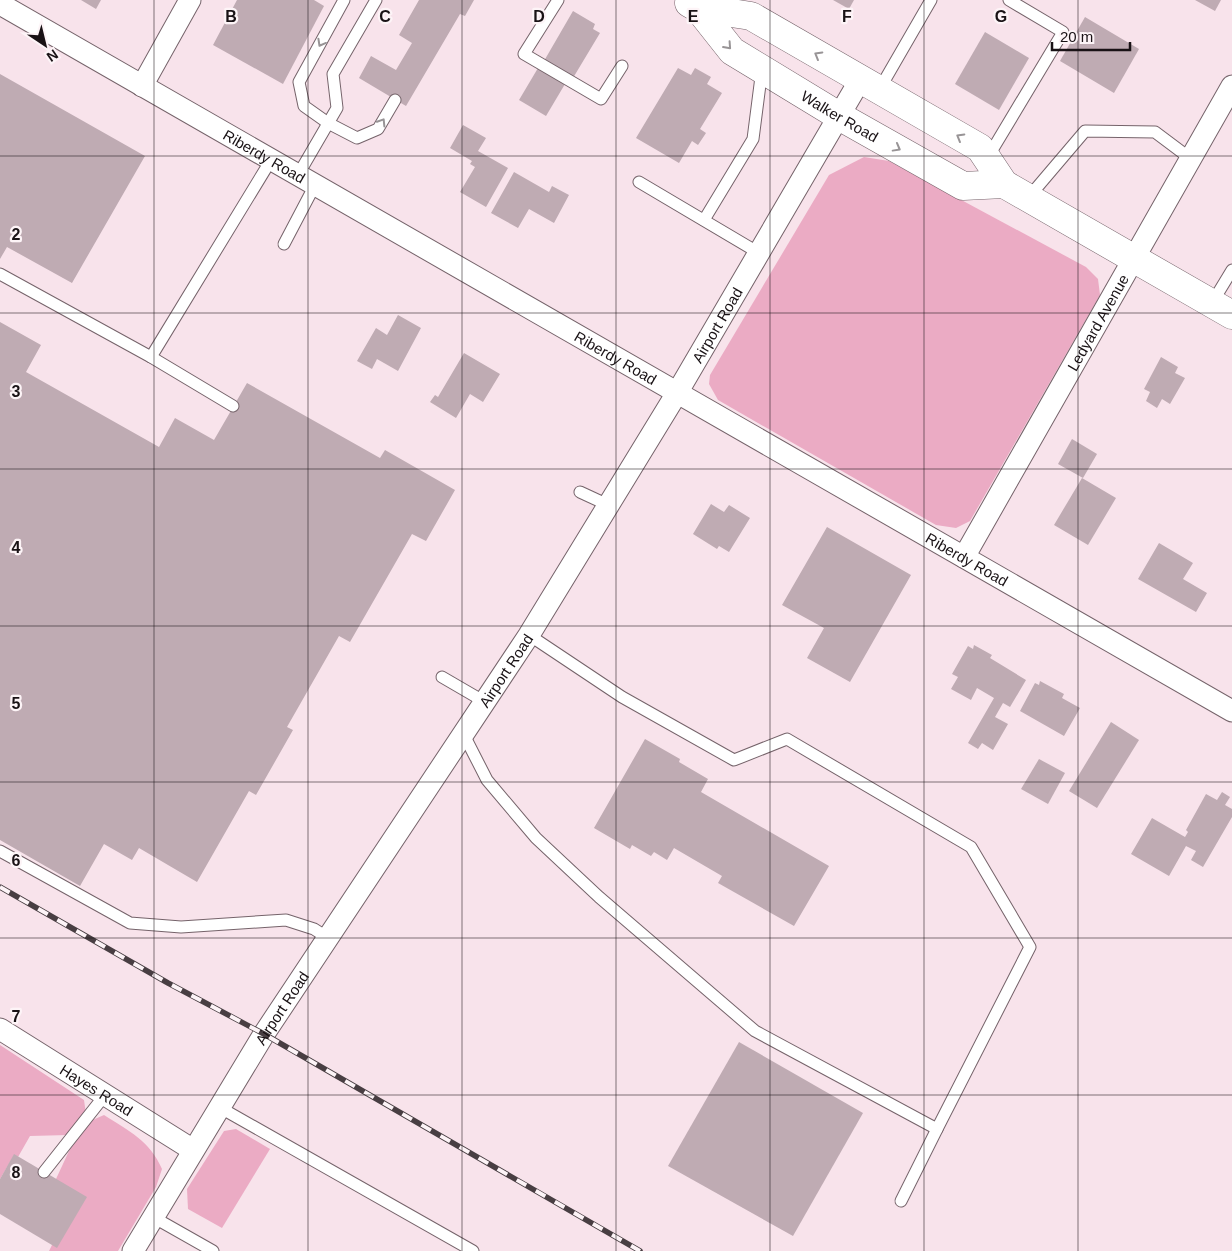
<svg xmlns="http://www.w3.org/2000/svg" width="1232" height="1251" font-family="Helvetica,sans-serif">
<rect width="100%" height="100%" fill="#f8e3eb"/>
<g fill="#ebabc4">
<path d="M864,157l25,4 197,106 12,12 2,16 -130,226 -14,7 -20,-3 -218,-125 -9,-16 1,-9 119,-200z"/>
<path d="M0,1045l84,55 2,14 -18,21 -38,1 -12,21 -4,-2 -14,24z"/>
<path d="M104,1115c25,16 46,26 58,54l-6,18 -38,64h-69l3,-6 4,-66 13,-28 19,-29z"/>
<path d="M236,1129l34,20 -48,79 -34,-19 -1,-20 37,-58z"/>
</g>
<g fill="#bfabb3">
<path d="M81,0h20l-5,9z"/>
<path d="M237,0h77l10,6 -41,78 -70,-39z"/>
<path d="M419,0h55l-9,16 -5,-2 -54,92 -47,-28 12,-22 25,14 16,-27 -13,-8z"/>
<path d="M833,0h21l-5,9z"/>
<path d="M1195,0h26l-6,11z"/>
<path d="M573,11l22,13 -2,5 7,4 -27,45 -29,-17z"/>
<path d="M1085,17l54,32 -25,44 -54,-32z"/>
<path d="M985,32l44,26 -30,52 -44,-26z"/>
<path d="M538,68l27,16 -19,32 -27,-16z"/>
<path d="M678,68l13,7 4,-7 16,9 -4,7 15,9 -22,36 6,4 -8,12 -6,-4 -13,22 -43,-25z"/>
<path d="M0,74l145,82 -73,127 -65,-36 -7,12z"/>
<path d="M463,125l23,13 -8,13 30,17 -22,39 -26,-15 15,-25 -5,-3 2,-3 -22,-13z"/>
<path d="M514,172l35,20 3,-6 17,9 -15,28 -25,-14 -11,19 -27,-15z"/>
<path d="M398,315l23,13 -23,43 -21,-12 -5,10 -15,-8 19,-33 11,7z"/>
<path d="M0,322l41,23 -15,27 133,75 16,-29 39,22 33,-57 133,75 5,-8 70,40 -29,51 -14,-7 -62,108 -11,-6 -52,91 6,3 -37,65 -7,-4 -52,91 -58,-34 -7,12 -28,-16 -24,42 -80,-46z"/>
<path d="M464,353l36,21 -17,28 -13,-8 -14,24 -26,-16 5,-7 3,2z"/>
<path d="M1161,357l17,10 -3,6 10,5 -15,26 -8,-5 -5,9 -11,-7 4,-9 -6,-3z"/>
<path d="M1072,439l25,15 -14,24 -25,-14z"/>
<path d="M1082,478l34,20 -28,47 -34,-20z"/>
<path d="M711,504l13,8 5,-7 21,13 -21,34 -10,-6 -2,3 -24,-15z"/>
<path d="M827,527l84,48 -61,107 -43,-24 17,-30 -42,-23z"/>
<path d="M1159,543l34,20 -10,16 24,14 -11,19 -58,-33z"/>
<path d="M974,645l18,10 -2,3 36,22 -16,27 -7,-4 -8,14 13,7 -15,26 -11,-7 -4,6 -10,-6 26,-45 -17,-10 -6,12 -20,-11 7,-12 -6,-3 16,-28 5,3z"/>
<path d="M1040,681l24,13 -2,4 18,10 -16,28 -44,-25 15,-28 4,2z"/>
<path d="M1111,722l28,18 -42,68 -28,-17z"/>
<path d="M645,739l35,20 -1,3 29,17 -7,13 128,74 -35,60 -76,-43 4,-7 -48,-28 -7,12 -13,-8 -3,4 -19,-11 -2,4 -36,-21z"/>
<path d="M1039,759l26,14 -17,31 -27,-15z"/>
<path d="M1222,792l8,5 -5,8 7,4v8l-29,50 -12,-7 5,-9 -10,-5 -17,30 -38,-22 21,-36 33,19 3,-5 -2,-2 20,-36 11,6z"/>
<path d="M739,1042l124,71 -70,123 -125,-70z"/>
<path d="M14,1154l73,43 -30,51 -57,-34v-35z"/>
</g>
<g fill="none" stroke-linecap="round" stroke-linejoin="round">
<g stroke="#75636a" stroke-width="13">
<g id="service">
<path d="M344,0l-45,82 5,24 24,17 29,15 21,-9 17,-29"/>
<path d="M558,0l-34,54 77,45 21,-33"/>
<path d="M879,90l52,-90"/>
<path d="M988,157l75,-125 -54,-32"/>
<path d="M298,175l39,-67 -4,-34 43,-74"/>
<path d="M639,182l120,71"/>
<path d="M1028,198l57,-67 70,1 36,27"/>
<path d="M704,220l49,-81 9,-70"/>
<path d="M284,244l31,-59"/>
<path d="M0,274l151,83 120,-197"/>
<path d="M1212,303l20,-33"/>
<path d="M151,357l82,49"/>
<path d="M580,492l28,13"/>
<path d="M442,677l43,25"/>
<path d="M464,735l23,45 49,58 63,59 156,134 182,98 93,-182 -59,-100 -184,-108 -53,21 -112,-63 -93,-62"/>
<path d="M0,851l130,72 51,4 105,-7 28,9 14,9"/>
<path d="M219,1107l254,144"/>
<path d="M44,1172l61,-77"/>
<path d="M901,1201l36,-72"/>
<path d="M153,1217l60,34"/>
</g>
</g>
<g stroke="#75636a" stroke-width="23">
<g id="minor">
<path id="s1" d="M0,4l1232,707"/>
<path d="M142,86l48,-86"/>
<path id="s2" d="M964,557l268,-471"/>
<path id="s3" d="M0,1029l193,121"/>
<path id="s4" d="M133,1251l131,-217 265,-399 148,-242 183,-313"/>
</g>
</g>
<g stroke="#75636a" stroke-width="29">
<g id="secondary">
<path id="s5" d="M689,3l9,5 34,43 107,65 124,70 41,-2"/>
<path d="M698,8l53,8 229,132 24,36 228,131"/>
</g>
</g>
<use href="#service" stroke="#fff" stroke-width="11"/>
<use href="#minor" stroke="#fff" stroke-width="21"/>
<use href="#secondary" stroke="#fff" stroke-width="28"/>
<g stroke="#483e42" stroke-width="5.5">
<path id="rail" d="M0,887l168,96 96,51 376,217"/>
</g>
<use href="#rail" stroke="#fdf4f7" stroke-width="4" stroke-dasharray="11" stroke-linecap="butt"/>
</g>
<defs><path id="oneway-chevron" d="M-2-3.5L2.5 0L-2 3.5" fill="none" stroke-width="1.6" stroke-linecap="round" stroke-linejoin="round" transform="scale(1.25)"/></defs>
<g stroke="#989496">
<use href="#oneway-chevron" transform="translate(321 43) rotate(119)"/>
<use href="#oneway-chevron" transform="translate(728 46) rotate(48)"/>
<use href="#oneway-chevron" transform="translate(818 55) rotate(-150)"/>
<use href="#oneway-chevron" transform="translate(382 122) rotate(-58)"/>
<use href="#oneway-chevron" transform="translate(960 137) rotate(-150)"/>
<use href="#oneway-chevron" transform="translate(897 148) rotate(29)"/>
</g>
<path fill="none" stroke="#191215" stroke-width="1" stroke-opacity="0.55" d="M154,0v1251M308,0v1251M462,0v1251M616,0v1251M770,0v1251M924,0v1251M1078,0v1251M0,156h1232M0,313h1232M0,469h1232M0,626h1232M0,782h1232M0,938h1232M0,1095h1232"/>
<g text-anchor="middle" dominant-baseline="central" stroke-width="4.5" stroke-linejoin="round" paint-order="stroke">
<g font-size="15" fill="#191215" stroke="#fdf4f7">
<text stroke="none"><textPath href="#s5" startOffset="191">Walker Road</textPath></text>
<text stroke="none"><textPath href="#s1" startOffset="305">Riberdy Road</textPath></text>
<text stroke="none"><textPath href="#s2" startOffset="270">Ledyard Avenue</textPath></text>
<text stroke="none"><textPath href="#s4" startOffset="1095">Airport Road</textPath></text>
<text stroke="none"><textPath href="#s1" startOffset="710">Riberdy Road</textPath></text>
<text stroke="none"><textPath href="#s1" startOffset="1115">Riberdy Road</textPath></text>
<text stroke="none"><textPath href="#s4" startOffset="690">Airport Road</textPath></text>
<text stroke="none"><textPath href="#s4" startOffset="285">Airport Road</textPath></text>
<text stroke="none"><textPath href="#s3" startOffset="114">Hayes Road</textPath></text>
</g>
</g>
<g font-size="16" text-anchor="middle" font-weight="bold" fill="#191215" stroke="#fdf4f7" stroke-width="4.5" stroke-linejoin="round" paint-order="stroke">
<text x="231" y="22">B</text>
<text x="385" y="22">C</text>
<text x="539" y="22">D</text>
<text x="693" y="22">E</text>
<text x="847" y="22">F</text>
<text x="1001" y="22">G</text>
<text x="16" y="240">2</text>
<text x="16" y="397">3</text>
<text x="16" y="553">4</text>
<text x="16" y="709">5</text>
<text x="16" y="866">6</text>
<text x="16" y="1022">7</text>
<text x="16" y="1178">8</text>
</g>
<g transform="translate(45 45) rotate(145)" stroke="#fdf4f7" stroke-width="4" paint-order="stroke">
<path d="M0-4L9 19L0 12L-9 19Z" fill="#191215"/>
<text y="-8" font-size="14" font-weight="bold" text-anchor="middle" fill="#191215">N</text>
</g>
<path d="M1052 42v8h78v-8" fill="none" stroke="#191215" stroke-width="2.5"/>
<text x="1060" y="42" font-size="15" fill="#191215" stroke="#fdf4f7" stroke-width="4" paint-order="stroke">20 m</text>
</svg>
